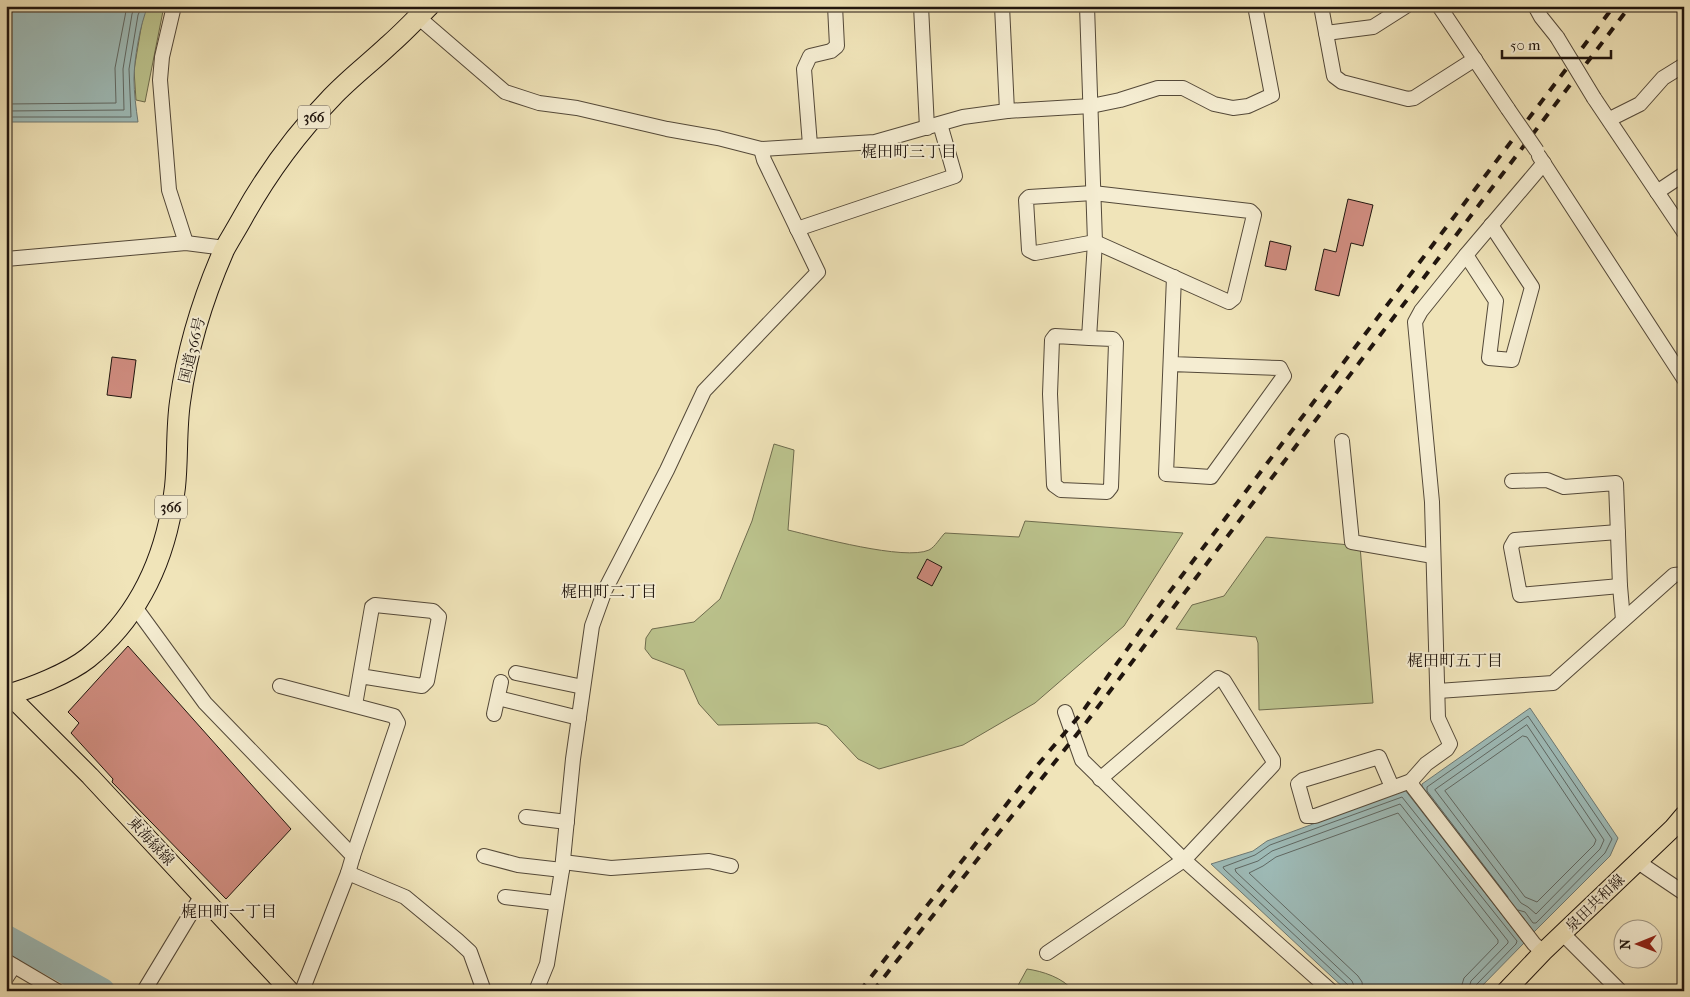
<svg xmlns="http://www.w3.org/2000/svg" width="1690" height="997" font-family="'IM FELL French Canon','Noto Serif JP',serif">
<rect width="100%" height="100%" fill="#f0e4b9"/>
<filter id="stains"><feTurbulence type="fractalNoise" baseFrequency=".004" numOctaves="4"/><feColorMatrix values="0 0 0 0 .2 0 0 0 0 .09 0 0 0 0 .02 0 0 0 .5 -.17"/></filter>
<radialGradient id="worn" r=".72"><stop offset=".6" stop-color="#630" stop-opacity="0"/><stop offset="1" stop-color="#630" stop-opacity=".3"/></radialGradient>
<g fill="#bcc48e" stroke="#6e6c4e">
<path d="M148,6h16l-19,96 -9,-2 -2,-30 9,-54z"/>
<path d="M774,444l20,6 -6,80c29,7 117,31 141,20 6,-3 11,-12 16,-17l74,4 6,-16 158,12 -59,93 -89,77 -72,42 -84,24 -21,-10 -31,-33 -10,-3 -99,2 -19,-21 -15,-34 -32,-12 -7,-9 1,-11 6,-9 42,-7 26,-23 32,-78z"/>
<path d="M1266,537l94,9 13,157 -114,7 -1,-67 -2,-6 -80,-8 16,-24 32,-9z"/>
<path d="M1027,969c15,2 37,9 46,22h-58z"/>
</g>
<g fill="#9ebcb9" stroke="#6c7975">
<path d="M6,6h142c-8,18 -14,54 -14,73 0,14 2,29 4,43h-132z"/>
<path d="M1530,708l88,130 -8,18 -76,76 -12,-16 -6,-1 -94,-123v-8z"/>
<path d="M1405,790l119,153 -47,48h-130l-136,-127 42,-13 14,-10z"/>
</g>
<g fill="none" stroke-linecap="round" stroke-linejoin="round">
<g stroke="#5f6864" stroke-width="1">
<path d="M6,104l110,-1 -1,-35 12,-62"/>
<path d="M6,111l118,-1 -1,-41 9,-55 3,-8"/>
<path d="M6,117h125l-2,-48 9,-54 4,-9"/>
<path d="M1527,725l77,115 -4,9 -64,65 -8,-7 -7,-4 -86,-113z"/>
<path d="M1523,736l4,1 69,103 -2,5 -57,57 -12,-5 -80,-106z"/>
<path d="M1508,897l-81,-106v-4l101,-71 84,123 -7,14 -69,70h-3l-8,-11 -7,-2"/>
<path d="M1349,991l-1,-6 -124,-116 -1,-2 32,-12 15,-10 132,-48 115,144 -1,3 -40,41 -2,6"/>
<path d="M1356,991l-4,-10 -116,-109 -1,-3 23,-8 14,-10 128,-47 108,137v2l-37,38 -3,10"/>
<path d="M1363,991l-1,-9 -4,-6 -109,-103 14,-7 13,-9 122,-44 100,127v3l-34,35 -4,13"/>
</g>
<path stroke="#9ebcb9" stroke-width="26" d="M6,938l96,53"/>
</g>
<g fill="#cf8c7f" stroke="#20150e">
<path d="M1348,199l25,6 -10,41 -12,-3 -12,53 -24,-6 9,-41 12,3z"/>
<path d="M1270,241l21,5 -5,24 -21,-4z"/>
<path d="M112,357l24,3 -5,38 -24,-3z"/>
<path d="M927,559l15,8 -10,19 -15,-8z"/>
<path d="M128,646l163,183 -65,70 -114,-117 1,-3 -42,-46 8,-10 -11,-11z"/>
</g>
<g fill="none" stroke-linecap="round" stroke-linejoin="round">
<g stroke="#544939" stroke-width="16">
<g id="minor">
<path d="M174,6l-12,51 -2,23 9,110 17,53"/>
<path d="M921,6l6,122"/>
<path d="M1002,6l5,105"/>
<path d="M1087,6l8,236 -6,96 24,1 3,4 -5,144 -4,5 -46,-2 -7,-5 -4,-91 2,-54 3,-4 34,2"/>
<path d="M1321,6l13,70 8,6 66,17 6,-1 61,-39"/>
<path d="M1439,6l69,103"/>
<path d="M1535,6l6,11 16,20"/>
<path d="M418,17l87,75 34,11 38,5 90,21 51,9 43,11 114,-7 88,-25 44,-6 84,-5 29,-6 38,-12h25l31,16 19,4 15,-2 24,-11 -17,-89"/>
<path d="M1326,33l47,-6 33,-21"/>
<path d="M1594,98l90,134"/>
<path d="M1610,119l30,-15 23,-26 21,-13"/>
<path d="M810,145l-6,-76 6,-13 21,-5 6,-5 -2,-40"/>
<path d="M1539,156l145,223"/>
<path d="M1657,192l27,-18"/>
<path d="M1093,193l157,18 4,4 -20,83 -5,4 -134,-60 -60,11 -6,-3 -3,-50 3,-3z"/>
<path d="M797,229l158,-53 -15,-52"/>
<path d="M1466,255l30,46 -7,57 23,2 20,-73 -41,-62"/>
<path d="M6,259l180,-16 39,5"/>
<path d="M1171,364l109,4 4,8 -73,101 -45,-3 8,-197"/>
<path d="M1342,441l10,101 81,14"/>
<path d="M1512,481l35,-1 17,7 52,-4 4,103 3,34"/>
<path d="M1618,532l-103,8 -4,7 9,48 100,-9"/>
<path d="M135,607l70,96 148,153 -5,17 -46,118"/>
<path d="M516,673l67,14"/>
<path d="M280,686l114,30 4,7 -45,133"/>
<path d="M1438,691l115,-8 121,-108 10,-1"/>
<path d="M498,698l81,20"/>
<path d="M355,705l17,-98 3,-2 58,6 6,6 -12,64 -5,5 -62,-10"/>
<path d="M1065,712l17,48 102,100 147,131"/>
<path d="M494,714l7,-32"/>
<path d="M1411,781l2,6 121,157 9,8"/>
<path d="M1392,787l-13,-30 -76,23 -5,4 9,32h8l96,-35 15,-17 21,-15 3,-5 -12,-26 -6,-216 -17,-180 6,-11 45,-56 78,-92"/>
<path d="M526,817l41,5"/>
<path d="M484,856l34,9 44,5"/>
<path d="M563,862l48,6 98,-7 22,5"/>
<path d="M1638,862l46,31"/>
<path d="M348,873l57,24 52,43 13,12 14,39"/>
<path d="M505,897l51,6"/>
<path d="M1563,934l57,57"/>
<path d="M1047,953l137,-93 89,-95v-5l-49,-79 -6,-3 -118,101"/>
<path d="M6,961l51,30"/>
<path d="M6,978l8,-12"/>
<path d="M144,991l58,-96"/>
<path d="M536,991l11,-27 15,-94 11,-111 19,-133 13,-36 62,-120 37,-79 114,-119 -54,-112 -3,-11"/>
</g>
</g>
<g stroke="#20150e" stroke-width="20">
<g id="major">
<path d="M9,695l81,81 200,215"/>
<path d="M1506,991l37,-39 130,-124 11,-13"/>
</g>
</g>
<g stroke="#20150e" stroke-width="22">
<path id="highway" d="M6,695c24,-6 63,-22 82,-37 53,-43 79,-104 87,-171 3,-28 1,-57 5,-85 7,-52 23,-104 44,-152 6,-11 13,-22 19,-33 25,-45 54,-84 89,-120 18,-19 38,-34 57,-52 14,-12 27,-26 40,-39"/>
</g>
<use href="#minor" stroke="#f5edd2" stroke-width="14"/>
<use href="#major" stroke="#f0e4b9" stroke-width="18"/>
<use href="#highway" stroke="#f0e4b9" stroke-width="20"/>
<g stroke="#20150e" stroke-width="4" stroke-dasharray="9 9" stroke-linecap="butt">
<path d="M860,991l175,-223 45,-53 66,-92 468,-617"/>
<path d="M873,991l212,-267 545,-718"/>
</g>
<g stroke="#544939" stroke-width="16" stroke-linecap="butt">
<g id="minor-bridge">
<path d="M1557,37l37,61"/>
<path d="M1508,109l29,42"/>
</g>
</g>
<use href="#minor-bridge" stroke="#f5edd2" stroke-width="14"/>
</g>
<g text-anchor="middle" dominant-baseline="central" stroke-width="4" stroke-linejoin="round" paint-order="stroke">
<g fill="#f5edd2" stroke="#605649" stroke-width="1">
<rect x="298" y="105.5" width="32" height="23" rx="4"/>
<rect x="155" y="495.5" width="32" height="23" rx="4"/>
</g>
<g font-size="14" font-weight="bold" fill="#20150e">
<text x="314" y="117">366</text>
<text x="171" y="507">366</text>
</g>
<g font-size="15" fill="#20150e" stroke="#f5edd2">
<text transform="translate(192 350) rotate(-76)">国道366号</text>
<text transform="translate(151 841) rotate(47)">東海緑線</text>
<text transform="translate(1595 903) rotate(-44)">泉田共和線</text>
</g>
<g font-size="16" fill="#20150e" stroke="#f5edd2">
<text x="909" y="151">梶田町三丁目</text>
<text x="609" y="591">梶田町二丁目</text>
<text x="1455" y="660">梶田町五丁目</text>
<text x="229" y="911">梶田町一丁目</text>
</g>
</g>
<rect width="1690" height="997" fill="none" stroke="#f0e4b9" stroke-width="25"/>
<rect x="8" y="8" width="1675" height="982" fill="none" stroke="#20150e" stroke-width="2.5"/>
<rect x="12" y="12" width="1665" height="972" fill="none" stroke="#20150e"/>
<g transform="translate(1638 944) rotate(269)"><circle r="24" fill="#f5edd2" stroke="#a09784"/>
<path d="M0-4L9 19L0 12L-9 19Z" fill="#8f2418"/>
<text y="-8" font-size="14" font-weight="bold" text-anchor="middle" fill="#20150e">N</text>
</g>
<path d="M1502 50v8h109v-8" fill="none" stroke="#20150e" stroke-width="2.5"/>
<text x="1510" y="50" font-size="15" fill="#20150e" stroke="#f5edd2" stroke-width="4" paint-order="stroke">50 m</text>
<rect width="100%" height="100%" filter="url(#stains)"/>
<rect width="100%" height="100%" fill="url(#worn)"/>
</svg>
